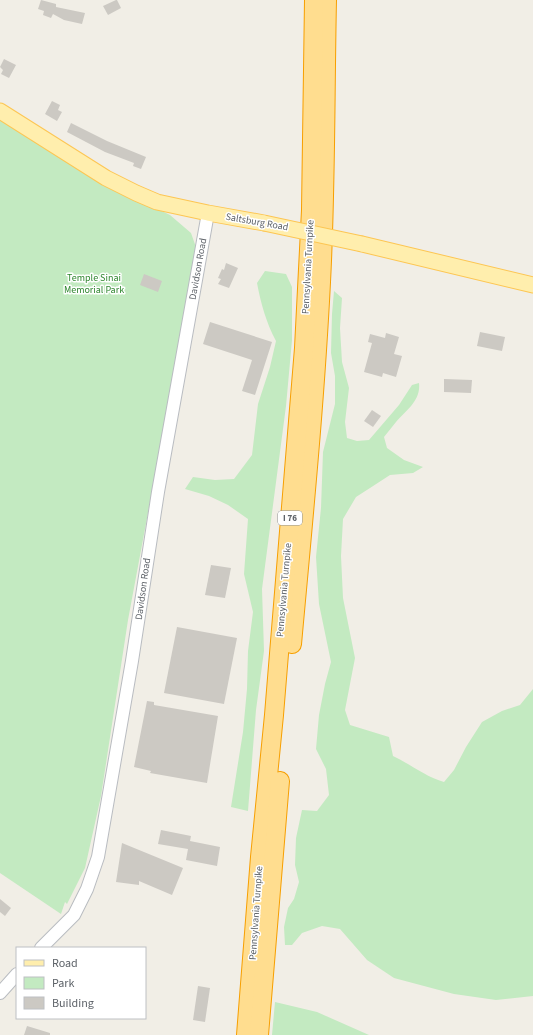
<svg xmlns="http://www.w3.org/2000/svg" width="533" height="1035" font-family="'Source Sans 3',sans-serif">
<rect width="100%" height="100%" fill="#f1eee6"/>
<g fill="#c3eac1">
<path d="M0,120l97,59 73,36 21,18 6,17 -69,370 -27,176 -16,72 -18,36 -2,-2 -4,12 -61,-41z"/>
<path d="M265,271l21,3 6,13v53l-6,66 -24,183 2,62 -8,59 -8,101 -17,-4 12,-75 4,-43 1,-38 5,-39 -9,-38 4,-55 -20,-14 -19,-9 -24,-7 8,-12 22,3 19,-1 18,-24 6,-51 12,-37 6,-26c-10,-19 -15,-37 -19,-58z"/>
<path d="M334,291l8,7 -2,30 2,34 7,26 -4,34 2,16 10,3 12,-1 30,-35 13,-20 7,-2c2,18 -13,27 -23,39 -4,5 -8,10 -12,15l3,11 17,12 19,7 -10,6 -23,2 -20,13 -14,9 -13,22 -2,37 2,42 12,60 -10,52 5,15 39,12 4,19c17,8 33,21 51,26l10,-12 12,-23 16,-25 20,-11 18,-6 13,-16v307l-37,4 -42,-6 -60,-16 -27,-18 -27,-31 -18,-3 -20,7 -10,12h-7l-1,-18 4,-19 6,-9 5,-17 -4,-17 1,-27 6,-28 15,1 12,-16 -3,-26 -10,-20 3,-34 6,-31 6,-22 -12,-58 -3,-47 5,-49 2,-56 12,-48v-28l-4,-23 1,-39z"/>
<path d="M275,1002l42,10 52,23h-97z"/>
</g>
<g fill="#ccc9c3">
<path d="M41,0l15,4v3l29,6 -3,11 -18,-4 -11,-6 -2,4 -8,-3 1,-4 -6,-2z"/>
<path d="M116,0h1l4,8 -13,7 -5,-9z"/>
<path d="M4,59l12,6 -7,13 -8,-4 2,-4 -3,-3z"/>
<path d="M52,101l8,4 -2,5 4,2 -5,9 -12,-7z"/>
<path d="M71,123l36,18 39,16 -5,12 -8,-3 1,-3 -29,-11 -38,-20z"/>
<path d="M226,263l12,5 -9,20 -11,-4 3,-5 -3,-1 4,-9 2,1z"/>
<path d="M144,274l18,7 -4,11 -18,-7z"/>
<path d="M210,322l62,20 -17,53 -13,-4 10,-31 -49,-16z"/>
<path d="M480,332l25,5 -3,14 -25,-5z"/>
<path d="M386,333l13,4 -5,17 8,2 -6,21 -13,-4 -1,4 -18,-5 8,-29 -4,-1 2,-8 15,4z"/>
<path d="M444,379l28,1 -1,13 -27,-1z"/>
<path d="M372,410l9,6 -8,11 -9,-6z"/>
<path d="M211,565l20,3 -6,30 -20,-3z"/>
<path d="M177,627l60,11 -13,66 -60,-11z"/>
<path d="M147,701l7,1v3l64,11 -11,67 -57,-10 1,-2 -17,-4z"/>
<path d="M161,830l30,6 -1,5 30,6 -3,19 -31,-6 2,-11 -30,-5z"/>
<path d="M122,843l61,25 -11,27 -33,-14v4l-23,-3z"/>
<path d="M0,899l11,9 -6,8 -5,-4z"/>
<path d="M198,986l12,2 -5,34 -12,-2z"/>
<path d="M27,1026l23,7v2h-26z"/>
</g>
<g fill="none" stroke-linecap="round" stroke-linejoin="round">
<g stroke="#b9bcc1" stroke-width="14">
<g id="minor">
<path d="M41,948l33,-33 13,-26 11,-32 34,-196 26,-169 50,-279"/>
<path d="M0,993l17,-19"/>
</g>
</g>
<g stroke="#fdc653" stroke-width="17">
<g id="major">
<path d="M0,111l106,67 30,15 21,9 51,11 56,10"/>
<path d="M362,244l171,41"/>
</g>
</g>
<g stroke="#f79f00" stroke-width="20">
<g id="highway">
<path d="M292,644c11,-121 23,-241 29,-362 5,-94 4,-188 6,-282"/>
<path d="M246,1035l14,-178 14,-142 30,-367 7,-138 3,-210"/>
<path d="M259,1035l21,-254"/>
</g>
</g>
<use href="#minor" stroke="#fff" stroke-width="12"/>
<use href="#major" stroke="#ffeead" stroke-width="15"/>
<use href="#highway" stroke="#ffdd8f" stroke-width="18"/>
<g stroke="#fdc653" stroke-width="17" stroke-linecap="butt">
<path id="major-bridge" d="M264,223l98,21"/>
</g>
<use href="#major-bridge" stroke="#ffeead" stroke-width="15"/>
</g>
<g text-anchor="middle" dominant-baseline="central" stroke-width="3" stroke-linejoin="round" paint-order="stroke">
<rect fill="#fff" stroke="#8e9195" stroke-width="1" x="278" y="511" width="24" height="14" rx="3"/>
<g font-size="9" font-weight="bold" fill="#5d6268">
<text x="290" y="518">I 76</text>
</g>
<g font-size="10" fill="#5d6268" stroke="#fff">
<text transform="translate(257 222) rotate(10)">Saltsburg Road</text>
<text transform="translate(308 267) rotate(-87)">Pennsylvania Turnpike</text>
<text transform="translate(198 269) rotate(-80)">Davidson Road</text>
<text transform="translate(143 589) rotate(-82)">Davidson Road</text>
<text transform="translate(284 590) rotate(-85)">Pennsylvania Turnpike</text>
<text transform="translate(256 913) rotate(-86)">Pennsylvania Turnpike</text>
</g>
<g font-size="10" fill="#2e862e" stroke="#fff">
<text x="94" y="278">Temple Sinai<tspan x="94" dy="12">Memorial Park</tspan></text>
</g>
</g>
<rect x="16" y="947" width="130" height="72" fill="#ffffff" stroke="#bec0c3"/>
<rect x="24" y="960" width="20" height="6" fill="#ffeead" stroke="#bec0c3"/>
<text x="52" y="967" font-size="12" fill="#5d6268">Road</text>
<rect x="24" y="977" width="20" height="12" fill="#c3eac1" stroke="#bec0c3"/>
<text x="52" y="987" font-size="12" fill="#5d6268">Park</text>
<rect x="24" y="997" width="20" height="12" fill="#ccc9c3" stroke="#bec0c3"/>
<text x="52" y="1007" font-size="12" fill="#5d6268">Building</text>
</svg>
